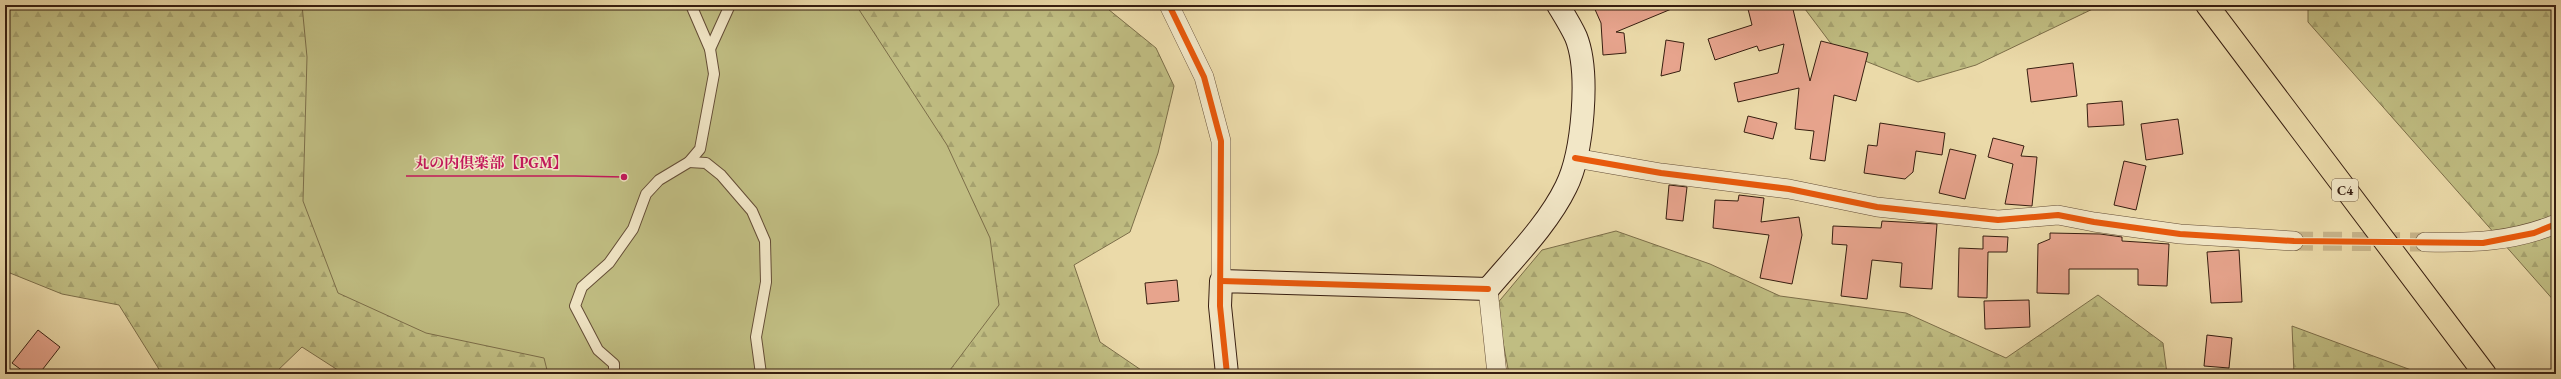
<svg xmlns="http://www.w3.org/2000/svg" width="2561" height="379" font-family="'EB Garamond','Noto Serif JP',serif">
<defs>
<pattern id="forest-firs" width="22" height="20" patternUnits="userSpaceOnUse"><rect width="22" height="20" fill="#c0bd82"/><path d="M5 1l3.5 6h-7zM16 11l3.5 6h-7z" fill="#a6a26f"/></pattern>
</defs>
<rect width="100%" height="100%" fill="#ebdaa9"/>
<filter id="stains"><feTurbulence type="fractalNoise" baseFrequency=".005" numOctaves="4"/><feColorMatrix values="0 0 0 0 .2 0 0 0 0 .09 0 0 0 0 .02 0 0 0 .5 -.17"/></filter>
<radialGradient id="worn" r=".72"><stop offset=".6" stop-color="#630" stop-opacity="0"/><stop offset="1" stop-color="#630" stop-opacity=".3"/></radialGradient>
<path fill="#c0bd82" stroke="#7c6e49" d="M265,5h646l132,369h-623l-158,-101z"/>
<g fill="url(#forest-firs)" stroke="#7c6e49">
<path d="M5,5h297l5,52 -4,144 35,92 88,40 118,25 4,16h-204l-42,-27 -28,27h-112l-43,-69 -57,-11 -57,-23z"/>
<path d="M856,5h247l53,43 18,38 -16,67 -28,79 -56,33 26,77 47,32h-200l52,-69 -9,-67 -43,-93z"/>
<path d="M1802,5h299l-125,60 -58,17 -83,-33z"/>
<path d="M2308,5h248v298l-248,-281z"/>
<path d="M1616,231l94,33 70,32 126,17 100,45 92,-63 65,48 4,31h-658l-13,-69 46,-55z"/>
<path d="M2292,326l130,48h-128z"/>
</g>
<g fill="#e7a48d" stroke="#371e10">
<path d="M1593,5h88l-65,27 8,1 2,20 -23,2 -2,-32z"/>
<path d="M1747,5h45l18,76 11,-40 47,12 -12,48 -22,-6 -9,66 -15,-2 4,-28 -19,-2 4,-41 -61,14 -4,-19 44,-10 6,-29 -25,7 -2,-5 -42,14 -7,-21 44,-14z"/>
<path d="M1666,40l18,3 -4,28 -19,5z"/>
<path d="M2073,63l4,33 -46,6 -4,-33z"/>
<path d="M2122,101l2,24 -36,2 -1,-23z"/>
<path d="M1748,116l29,7 -4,16 -29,-7z"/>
<path d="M2178,119l5,35 -37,6 -5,-36z"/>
<path d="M1880,123l65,10 -3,22 -26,-4 -3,21 -8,7 -41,-6 4,-28 9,1z"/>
<path d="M1993,138l31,8 -3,10 16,1 -5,49 -27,-2 8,-40 -25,-7z"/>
<path d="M1950,149l26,6 -11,44 -26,-6z"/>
<path d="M2124,161l22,5 -10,44 -22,-5z"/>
<path d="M1669,185l18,2 -4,34 -17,-2z"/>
<path d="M1739,195l25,3 -3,24 38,-5 3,18 -10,49 -32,-6 9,-43 -56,-7 2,-28 23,1z"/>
<path d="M1882,221l55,3 -5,65 -32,-2 2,-24 -30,-3 -5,39 -26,-3 6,-51 -15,-1 1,-18 48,2z"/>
<path d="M2050,233l50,1 22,3v4l47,3 -2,42 -29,-1v-16h-69v25l-32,-1 1,-49 12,-5z"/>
<path d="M1983,236l25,1 -1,15h-19l-1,46 -29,-1 1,-49 24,1z"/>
<path d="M2239,250l3,52 -31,1 -4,-51z"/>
<path d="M1177,280l2,21 -32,3 -2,-21z"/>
<path d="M2029,300l1,27 -45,2 -1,-28z"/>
<path d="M38,330l22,17 -21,27h-12l-15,-11z"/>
<path d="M2207,335l25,3 -3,30 -25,-2z"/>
</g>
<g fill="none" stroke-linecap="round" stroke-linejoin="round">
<path stroke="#c7b48a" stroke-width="19" stroke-dasharray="19 10" stroke-linecap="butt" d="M2294,241l131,1"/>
<g stroke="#644d36" stroke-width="12">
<g id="lane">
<path d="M710,49l20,-44"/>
<path d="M689,162l17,1 15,12 31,36 13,30 1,41 -10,55 5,37"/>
<path d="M614,374v-10l-16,-14 -23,-44 7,-19 27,-24 24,-34 13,-35 13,-14 30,-18 11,-13 14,-75 -4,-25 -19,-44"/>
</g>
</g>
<g stroke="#644d36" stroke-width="20">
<g id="street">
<path d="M1169,5l35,72 17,64v140"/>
<path d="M1575,158l86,15 128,16 88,18 121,13 60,-5 36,7 86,12 114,7"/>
<path d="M2425,242c47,1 87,0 131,-18"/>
<path d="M1488,289l9,85"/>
</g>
</g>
<g stroke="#371e10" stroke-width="24">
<path id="secondary" d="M1227,374l-7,-68 1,-25 267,8c27,-32 60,-65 78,-102 17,-34 24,-115 10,-150 -5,-11 -12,-22 -18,-32"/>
</g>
<g stroke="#371e10" stroke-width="24">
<path id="highway" d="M2207,5l278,369"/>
</g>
<use href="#lane" stroke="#f2e7c7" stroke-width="10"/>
<use href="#street" stroke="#f2e7c7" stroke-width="19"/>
<use href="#secondary" stroke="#f2e7c7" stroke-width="22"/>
<use href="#highway" stroke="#ebdaa9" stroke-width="22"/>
<g stroke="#f2e7c7" stroke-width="8">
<g id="cycleway">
<path d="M1169,5l35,72 17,64 -1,165 7,68"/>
<path d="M1575,158l86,15 128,16 88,18 121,13 60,-5 36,7 86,12 114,7 189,2 51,-10 22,-9"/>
<path d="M1221,281l267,8"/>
</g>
</g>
<use href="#cycleway" stroke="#e8590c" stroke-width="6"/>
</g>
<g text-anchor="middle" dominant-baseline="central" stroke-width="3" stroke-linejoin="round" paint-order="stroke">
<rect fill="#f2e7c7" stroke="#6f5a47" stroke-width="1" x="2332" y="179" width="26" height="22" rx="3"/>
<g font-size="13" font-weight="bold" fill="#371e10">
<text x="2345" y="190">C4</text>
</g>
</g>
<path fill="none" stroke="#c2185b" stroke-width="1.5" d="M624 177L575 176H406"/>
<circle fill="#c2185b" stroke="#f2e7c7" stroke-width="1.5" cx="624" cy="177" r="4"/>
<g font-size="15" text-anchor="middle" font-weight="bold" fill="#c2185b" stroke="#f2e7c7" stroke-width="3" stroke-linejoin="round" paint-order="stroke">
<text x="491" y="168">丸の内倶楽部【PGM】</text>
</g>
<rect width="2561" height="379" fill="none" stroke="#ebdaa9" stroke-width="20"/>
<rect x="6" y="6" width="2549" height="367" fill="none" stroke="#371e10" stroke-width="2"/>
<rect x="10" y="10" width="2541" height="359" fill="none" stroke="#371e10"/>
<rect width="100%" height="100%" filter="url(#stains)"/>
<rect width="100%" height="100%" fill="url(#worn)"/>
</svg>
